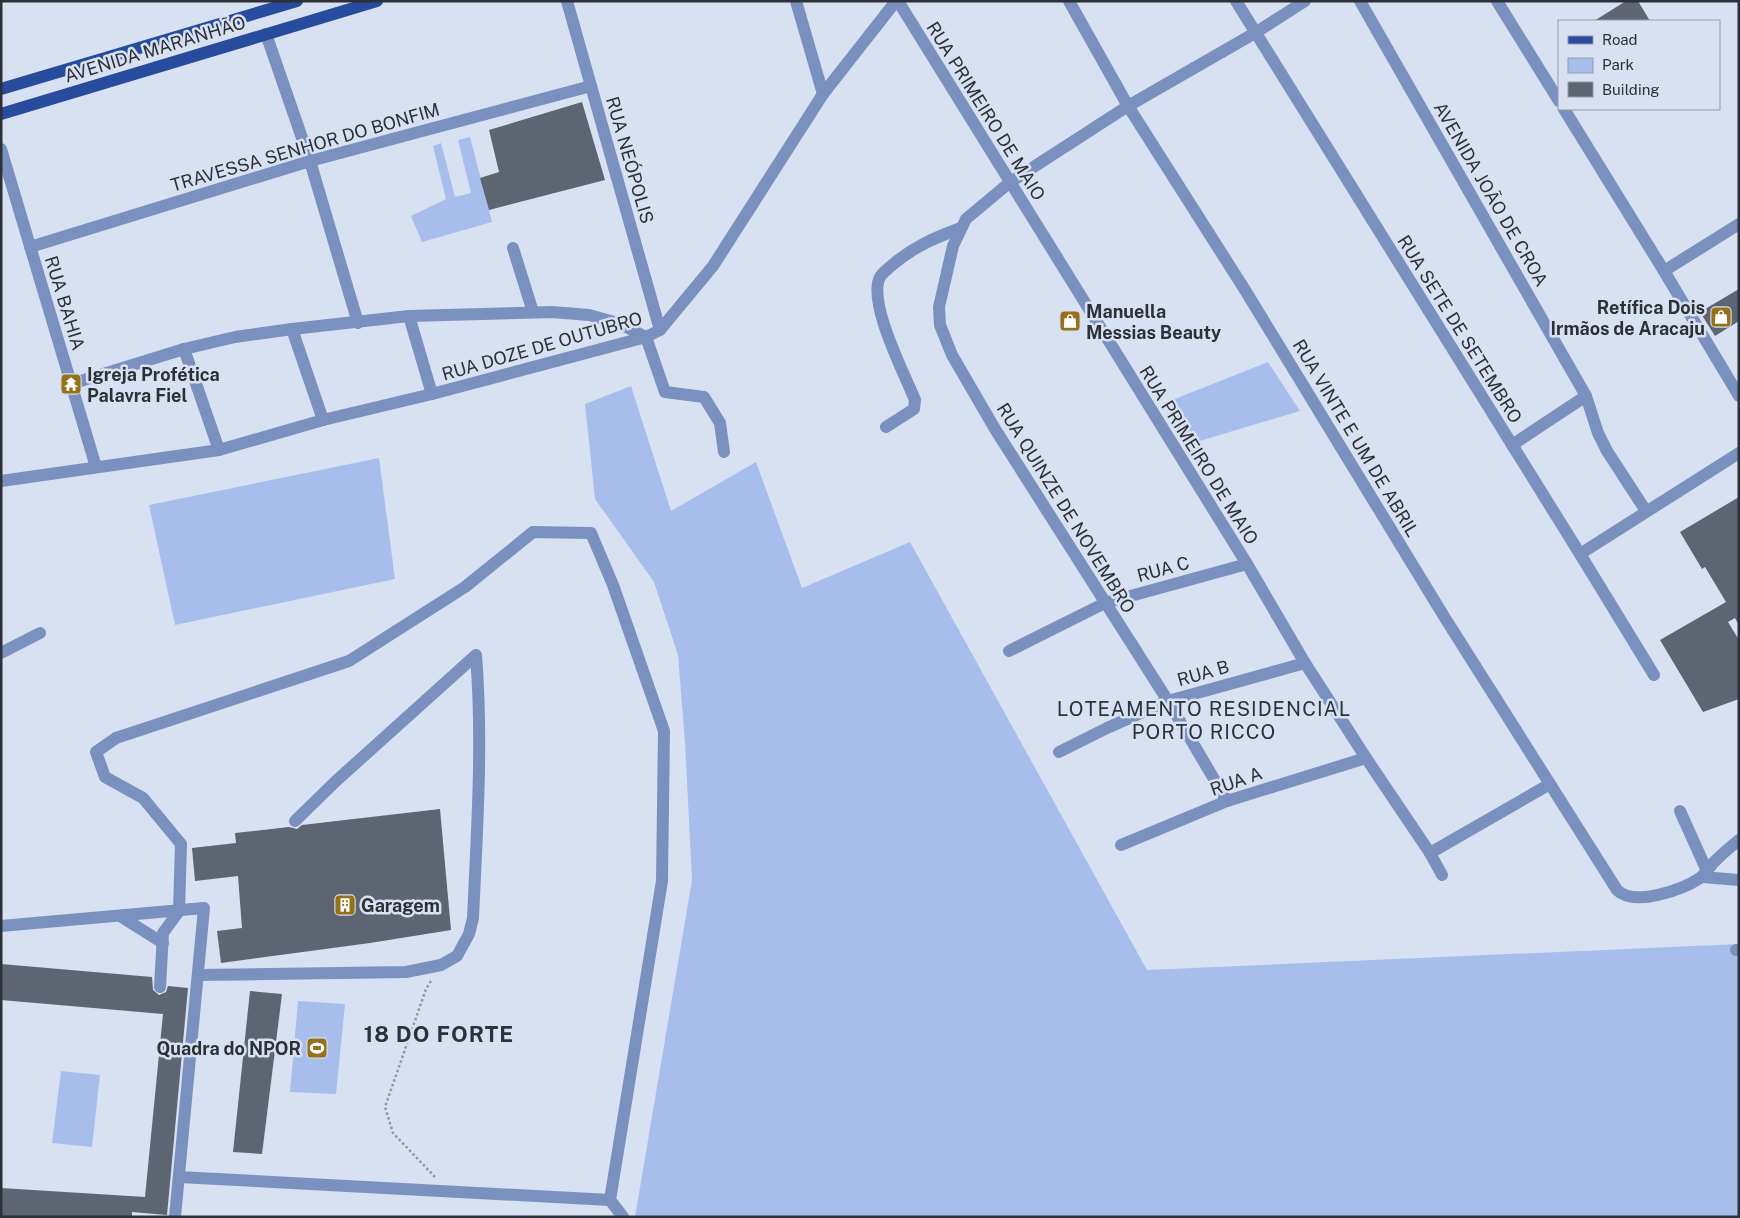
<svg xmlns="http://www.w3.org/2000/svg" width="1740" height="1218" font-family="'Public Sans',sans-serif">
<rect width="100%" height="100%" fill="#d8e1f1"/>
<g fill="#a7beed">
<path d="M470,137l22,85 -70,20 -11,-26 35,-17 -13,-53 8,-3 14,54 16,-4 -13,-53z"/>
<path d="M1268,362l32,49 -107,32 -31,-39z"/>
<path d="M631,386l40,125 85,-49 46,126 108,-46 237,428 592,-26v273h-1104l57,-337 -7,-138 -7,-87 -24,-73 -59,-83 -10,-95z"/>
<path d="M379,458l16,121 -220,46 -26,-120z"/>
<path d="M298,1001l47,3 -9,90 -46,-2z"/>
<path d="M61,1071l39,4 -8,72 -40,-4z"/>
</g>
<g fill="#5d6472">
<path d="M1626,1h12l12,20h-56z"/>
<path d="M582,102l23,78 -116,30 -9,-32 19,-6 -10,-42z"/>
<path d="M1739,289v32l-24,15 -15,-24z"/>
<path d="M1739,497v128l-4,-7 -7,4 11,18v59l-36,13 -43,-72 66,-38 -21,-35 -3,2 -22,-37z"/>
<path d="M440,809l11,121 -81,13 -149,20 -4,-32 25,-3 -4,-52 -43,5 -3,-33 44,-5 -1,-10 54,-6 8,2 5,-4z"/>
<path d="M1,964l151,13 1,13 6,5 7,-3 2,-6 20,2 -21,227 -35,-3v5h-131v-29l144,9 18,-183 -162,-14z"/>
<path d="M250,991l32,3 -20,160 -29,-2z"/>
</g>
<g fill="none" stroke-linecap="round" stroke-linejoin="round">
<path stroke="#9197a4" stroke-width="2.5" stroke-dasharray="2.5 2.5" stroke-linecap="butt" d="M431,981l-5,8 -41,118 8,26 42,44"/>
<g stroke="#7a91bf" stroke-width="12">
<path d="M567,1l93,329"/>
<path d="M796,1l27,93"/>
<path d="M898,1l349,563 58,99 61,95 64,95 12,22"/>
<path d="M1069,1l59,105 117,184 200,328 172,272c17,17 65,0 83,-12 5,-4 9,-10 13,-15 8,-8 17,-16 26,-23"/>
<path d="M1236,1l344,553 74,121"/>
<path d="M1360,1l226,395 12,37 9,18 39,60"/>
<path d="M1497,1l62,100"/>
<path d="M266,34l44,127 48,162"/>
<path d="M1564,109l100,162 75,125"/>
<path d="M1,149l95,318"/>
<path d="M30,247l280,-86 281,-75"/>
<path d="M513,248l20,64"/>
<path d="M1664,271l75,-47"/>
<path d="M409,316l23,78"/>
<path d="M292,329l31,91"/>
<path d="M184,349l35,101"/>
<path d="M71,384l113,-35 51,-12 57,-8 117,-13 143,-4 37,3 29,8 28,14 19,55 39,5 16,26 4,29"/>
<path d="M886,427l28,-18 1,-9c-10,-25 -48,-98 -35,-123 2,-4 8,-8 11,-11 22,-19 43,-28 70,-38"/>
<path d="M1512,445l74,-49"/>
<path d="M1,481l218,-31 104,-30 109,-26 214,-57 14,-7 53,-64 110,-172 73,-93"/>
<path d="M1580,554l159,-101"/>
<path d="M1009,651l96,-48 142,-39"/>
<path d="M1,653l39,-20"/>
<path d="M1059,752l48,-24 61,-27 137,-38"/>
<path d="M1227,801l-59,-100 -173,-272 -43,-74 -12,-30 -1,-18 14,-61 13,-27 43,-36 119,-77 127,-73 50,-32"/>
<path d="M1680,811l27,60"/>
<path d="M1121,845l106,-44 139,-43"/>
<path d="M1430,853l120,-69"/>
<path d="M1702,877l37,3"/>
<path d="M120,916l43,27"/>
<path d="M1,926l203,-18 -29,309"/>
<path d="M1736,950h3"/>
<path d="M198,975l208,-3 35,-7 16,-9 12,-22 4,-16c4,-88 10,-175 3,-263l-140,126 -41,40"/>
<path d="M160,987l3,-54 16,-22 2,-67 -38,-46 -38,-21 -9,-25 20,-14 233,-77 116,-74 68,-55 58,1 22,52 51,146 -2,150 -52,319 13,17"/>
<path d="M179,1177l431,23"/>
</g>
<g stroke="#274b9d" stroke-width="12">
<path d="M1,89l296,-88"/>
<path d="M1,114l376,-113"/>
</g>
</g>
<defs>
<g id="shop-square" transform="scale(1.125)"><rect x="-9" y="-9" width="18" height="18" rx="4" fill="#95711a" stroke="#d8e1f1"/><path d="M-5-2.5h2.3a2.7 3.5 0 0 1 5.4 0H5L5.5 6h-11ZM-1.5-2.5h3a1.5 2.3 0 0 0-3 0Z" fill="#fff"/></g>
<g id="temple-square" transform="scale(1.125)"><rect x="-9" y="-9" width="18" height="18" rx="4" fill="#95711a" stroke="#d8e1f1"/><path d="M0-6L5-2H3V0L6.5 2.5H4V6H1.5V3h-3V6H-4V2.5H-6.5L-3 0V-2H-5Z" fill="#fff"/></g>
<g id="building-square" transform="scale(1.125)"><rect x="-9" y="-9" width="18" height="18" rx="4" fill="#95711a" stroke="#d8e1f1"/><path d="M-4-6H4V6H1V3H-1V6H-4ZM-2.5-4.3h1.7v1.8h-1.7ZM.8-4.3h1.7v1.8H.8ZM-2.5-1h1.7V.8h-1.7ZM.8-1h1.7V.8H.8Z" fill="#fff"/></g>
<g id="stadium-square" transform="scale(1.125)"><rect x="-9" y="-9" width="18" height="18" rx="4" fill="#95711a" stroke="#d8e1f1"/><path d="M0-5a6.5 5 0 1 0 0 10a6.5 5 0 1 0 0-10ZM-3.5-1.8h7v3.6h-7Z" fill="#fff"/></g>
</defs>
<g fill-rule="evenodd">
<use href="#shop-square" x="1721" y="317"/>
<use href="#shop-square" x="1070" y="321"/>
<use href="#temple-square" x="71" y="384"/>
<use href="#building-square" x="345" y="905"/>
<use href="#stadium-square" x="317" y="1048"/>
</g>
<g text-anchor="middle" dominant-baseline="central" stroke-width="5" stroke-linejoin="round" paint-order="stroke">
<g font-size="18" fill="#2d3037" stroke="#d8e1f1">
<text transform="translate(155 49) rotate(-17)">AVENIDA MARANHÃO</text>
<text transform="translate(986 111) rotate(58)">RUA PRIMEIRO DE MAIO</text>
<text transform="translate(305 147) rotate(-16)">TRAVESSA SENHOR DO BONFIM</text>
<text transform="translate(630 160) rotate(74)">RUA NEÓPOLIS</text>
<text transform="translate(1491 194) rotate(60)">AVENIDA JOÃO DE CROA</text>
<text transform="translate(65 303) rotate(73)">RUA BAHIA</text>
<text transform="translate(1460 329) rotate(58)">RUA SETE DE SETEMBRO</text>
<text transform="translate(542 346) rotate(-16)">RUA DOZE DE OUTUBRO</text>
<text transform="translate(1356 438) rotate(59)">RUA VINTE E UM DE ABRIL</text>
<text transform="translate(1199 455) rotate(58)">RUA PRIMEIRO DE MAIO</text>
<text transform="translate(1066 508) rotate(58)">RUA QUINZE DE NOVEMBRO</text>
<text transform="translate(1163 569) rotate(-15)">RUA C</text>
<text transform="translate(1203 673) rotate(-16)">RUA B</text>
<text transform="translate(1236 781) rotate(-19)">RUA A</text>
</g>
<g font-size="18" font-weight="bold" fill="#2d3037" stroke="#d8e1f1" text-anchor="start">
<text x="1705" y="307" text-anchor="end">Retífica Dois<tspan x="1705" dy="21">Irmãos de Aracaju</tspan></text>
<text x="1086" y="311">Manuella<tspan x="1086" dy="21">Messias Beauty</tspan></text>
<text x="87" y="374">Igreja Profética<tspan x="87" dy="21">Palavra Fiel</tspan></text>
<text x="361" y="905">Garagem</text>
<text x="301" y="1048" text-anchor="end">Quadra do NPOR</text>
</g>
<g font-size="20" letter-spacing="1" fill="#2b323f" stroke="#d8e1f1">
<text x="1204" y="709">LOTEAMENTO RESIDENCIAL<tspan x="1204" dy="23">PORTO RICCO</tspan></text>
</g>
<g font-size="22" font-weight="bold" letter-spacing="1" fill="#2b323f" stroke="#d8e1f1">
<text x="439" y="1034">18 DO FORTE</text>
</g>
</g>
<rect width="1740" height="1218" fill="none" stroke="#2d3037" stroke-width="5"/>
<rect x="1558" y="20" width="162" height="90" fill="#d8e1f1" stroke="#949aa7"/>
<rect x="1568" y="36" width="25" height="8" fill="#274b9d" stroke="#949aa7"/>
<text x="1602" y="45" font-size="15" fill="#2d3037">Road</text>
<rect x="1568" y="58" width="25" height="15" fill="#a7beed" stroke="#949aa7"/>
<text x="1602" y="70" font-size="15" fill="#2d3037">Park</text>
<rect x="1568" y="82" width="25" height="15" fill="#5d6472" stroke="#949aa7"/>
<text x="1602" y="95" font-size="15" fill="#2d3037">Building</text>
</svg>
